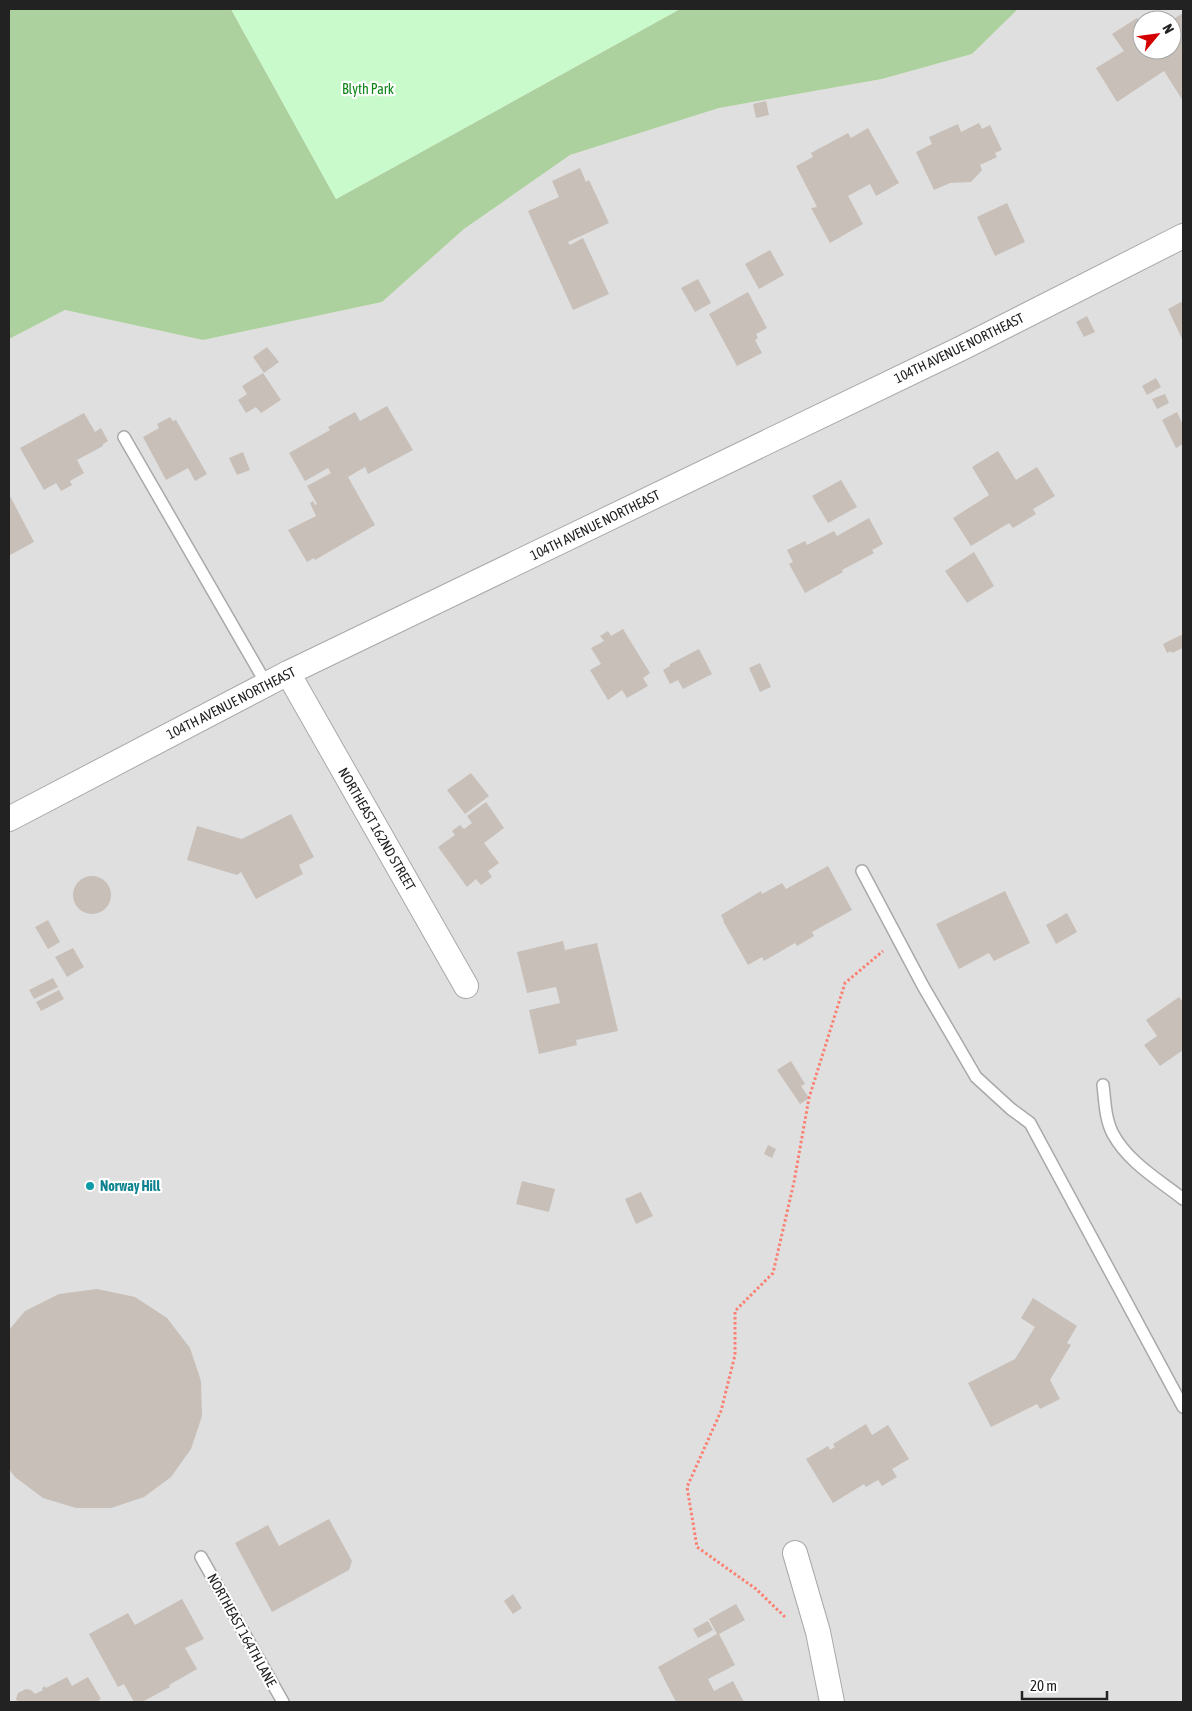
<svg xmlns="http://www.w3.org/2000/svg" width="1192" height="1711" font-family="'Asap Condensed',sans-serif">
<rect width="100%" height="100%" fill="#f2efe9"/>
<path fill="#e0dfdf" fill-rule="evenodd" d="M1018,9h165v1693h-1174v-1363l56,-29 138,30 179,-38 82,-73 106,-74 149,-47 163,-29 90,-25zM1142,20h30v30h-30z"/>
<path fill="#add19e" d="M9,9h222l105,190 344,-190h338l-46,45 -90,25 -163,29 -149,47 -106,74 -82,73 -179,38 -138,-30 -56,29z"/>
<path fill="#c8facc" d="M231,9h449l-344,190z"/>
<g fill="#c7bfb8">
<path d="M1183,13v88l-19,-30 -47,31 -21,-34 28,-17 -12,-17 25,-16 5,8v24h30v-30z"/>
<path d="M766,101l3,14 -13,3 -3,-14z"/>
<path d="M979,123l3,6 8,-4 12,25 -7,3 2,4 -17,8 2,5 -11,12 -21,1 -16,7 -18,-38 16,-8 -3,-7 29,-13 3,8z"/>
<path d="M868,128l31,55 -23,13 -6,-12 -22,12 15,28 -33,19 -19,-35 6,-1 -21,-41 17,-9 -2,-4 37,-20 3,5z"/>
<path d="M580,168l6,14 3,-2 20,43 -41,19 2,3 13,-7 26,56 -36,16 -45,-99 31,-14 -7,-16z"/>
<path d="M1007,203l18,39 -30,14 -18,-39z"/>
<path d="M770,250l14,25 -25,14 -14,-25z"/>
<path d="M698,279l13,24 -16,9 -14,-24z"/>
<path d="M748,292l19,36 -11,6 2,4 -3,2 7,13 -25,13 -28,-52z"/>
<path d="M1183,301v40l-15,-32z"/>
<path d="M1087,316l8,16 -11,5 -8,-15z"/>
<path d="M267,347l12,15 -15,11 -11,-16z"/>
<path d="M263,373l18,27 -20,13 -5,-6 -10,6 -8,-13 9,-6 -5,-8z"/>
<path d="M1156,378l5,9 -14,8 -5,-9z"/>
<path d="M1165,394l4,9 -12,6 -5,-10z"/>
<path d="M387,406l26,44 -45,24 -3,-7 -17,10 27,48 -60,35 -1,-2 -7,4 -19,-32 28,-14 -6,-13 3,-2 2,4 2,-1 -10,-18 24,-13 -3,-5 -23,13 -16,-28 41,-23 -2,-3 27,-15 5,9z"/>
<path d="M1177,412l6,13v19l-7,4 -14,-28z"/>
<path d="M84,413l11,19 6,-4 7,13 -5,3v2l-26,14 7,13 -14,8 2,4 -11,6 -5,-8 -12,7 -24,-42z"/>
<path d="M170,417l3,4 3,-1 31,54 -12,7 -7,-13 -22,12 -23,-43 16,-9 -2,-4z"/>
<path d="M998,451l18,29 21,-13 18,29 -22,13 3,5 -23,14 -4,-5 -38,23 -18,-28 36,-23 -17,-28z"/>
<path d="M243,452l7,18 -13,5 -8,-17z"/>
<path d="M841,480l16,27 -29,16 -16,-27z"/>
<path d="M9,494l25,48 -24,13 -1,-2z"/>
<path d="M869,518l14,26 -11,6 2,3 -32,17 1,2 -38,21 -16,-29 4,-2 -6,-12 18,-9 2,4 27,-14 3,5z"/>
<path d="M974,552l20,34 -27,17 -22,-32z"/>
<path d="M623,629l27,44 -7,5 5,8 -21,12 -5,-8 -14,10 -18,-30 11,-6 -10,-16 13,-7 -4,-5 8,-5 3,5z"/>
<path d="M1183,634v14l-11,5 -1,-2 -4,2 -4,-9z"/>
<path d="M699,649l13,25 -29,15 -5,-9 -8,4 -7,-14 7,-4v-2z"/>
<path d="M760,663l11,24 -11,5 -11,-24z"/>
<path d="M471,773l18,23 -24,18 -18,-24z"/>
<path d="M486,802l18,26 -20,15 15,20 -11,8 4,6 -11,8 -5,-6 -9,8 -29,-40 17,-12 -3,-4 8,-6 4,4 8,-6 -5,-7z"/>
<path d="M291,814l23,43 -15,8 4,9 -47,25 -15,-27 -4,3 -50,-15 10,-34 45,13z"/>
<path d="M828,866l24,44 -40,22 2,4 -17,10 -2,-3 -31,18 -2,-4 -14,8 -25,-44h1l-3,-6 40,-24 1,3 20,-11 4,6z"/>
<circle cx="92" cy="895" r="19"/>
<path d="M1005,891l25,52 -36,18 -5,-8 -30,16 -23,-45z"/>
<path d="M1067,913l10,19 -21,12 -10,-19z"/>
<path d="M48,920l12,22 -12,7 -13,-22z"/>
<path d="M563,941l2,9 32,-7 21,88 -42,9 1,5 -38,9 -10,-44 31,-7 -4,-16 -29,6 -10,-41z"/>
<path d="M73,948l11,19 -17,10 -12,-20z"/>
<path d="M53,978l5,9 -24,12 -5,-9z"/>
<path d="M59,990l5,9 -23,12 -5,-9z"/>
<path d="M1179,997l4,5v48l-23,16 -16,-21 13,-9 -11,-16z"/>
<path d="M791,1061l14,23 -4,2 8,12 -9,6 -23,-34z"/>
<path d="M768,1145l8,4 -4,9 -8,-4z"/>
<path d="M522,1181l33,8 -6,23 -33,-8z"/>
<path d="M641,1192l12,24 -17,8 -11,-25z"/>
<path d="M97,1289l38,8 32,21 23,30 11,33 1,35 -11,33 -20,28 -27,20 -33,11h-35l-33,-10 -28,-21 -6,-8v-139l16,-19 34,-17z"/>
<path d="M1033,1298l44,28 -10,17 4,2 -21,35 10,19 -20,10 -3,-5 -46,23 -23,-44 47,-24 20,-32 -14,-9z"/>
<path d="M866,1424l6,11 16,-10 21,34 -17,10 5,8 -15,9 -4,-6 -12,7 -2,-3 -31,19 -27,-44 22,-13 2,4 5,-3 -2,-3z"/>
<path d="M329,1519l23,42 -3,9 -77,42 -37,-69 33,-18 11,21z"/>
<path d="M513,1594l9,14 -9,6 -9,-13z"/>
<path d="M182,1599l22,40 -19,9 12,21 -28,16 1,2 -28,15h-8l-10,-18 -6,3 -29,-53 39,-21 7,12z"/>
<path d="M736,1604l9,16 -26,14 16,31 -27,14 6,12 19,-10 11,21h-68l-18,-35 59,-33 -8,-15z"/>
<path d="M708,1621l5,9 -15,8 -5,-9z"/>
<path d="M67,1677l5,9 16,-9 13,22 -5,3h-78l-2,-3 2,-6 8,-4 5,1 4,4 8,-4 -1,-2 3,-2 1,2z"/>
</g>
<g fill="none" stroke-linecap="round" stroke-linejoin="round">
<g stroke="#a9a9a9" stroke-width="14">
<g id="lane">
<path d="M124,437l143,248"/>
<path d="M862,871l61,115 53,91 35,32 19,14 153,284"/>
<path d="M1103,1085c2,16 2,34 10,49 15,28 46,46 70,65"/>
<path d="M201,1557l82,145"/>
</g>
</g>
<g stroke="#a9a9a9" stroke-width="26">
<g id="street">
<path d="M288,673l178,313"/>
<path d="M9,819l279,-146 674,-325 221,-112"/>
<path d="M795,1553l23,79 14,70"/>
</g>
</g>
<path stroke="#fa8072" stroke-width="3" stroke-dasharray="2.5 2.5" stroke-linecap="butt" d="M785,1617l-29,-28 -59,-42 -10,-60 34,-76 14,-56v-44l38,-38 21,-91 15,-84 36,-115 38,-32"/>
<use href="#lane" stroke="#fff" stroke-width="11"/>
<use href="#street" stroke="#fff" stroke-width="24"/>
</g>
<circle fill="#0f9aa8" stroke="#fff" stroke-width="2" cx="90" cy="1186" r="5"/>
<g text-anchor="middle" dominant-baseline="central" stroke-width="4.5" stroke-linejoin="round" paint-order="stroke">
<g font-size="14" fill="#0c8416" stroke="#fff">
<text x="368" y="89">Blyth Park</text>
</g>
<g font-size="14" fill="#222" stroke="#fff">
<text transform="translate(959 348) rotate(-26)">104TH AVENUE NORTHEAST</text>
<text transform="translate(595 525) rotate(-26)">104TH AVENUE NORTHEAST</text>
<text transform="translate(231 703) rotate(-27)">104TH AVENUE NORTHEAST</text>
<text transform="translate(377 829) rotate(60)">NORTHEAST 162ND STREET</text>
<text transform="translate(242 1630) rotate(61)">NORTHEAST 164TH LANE</text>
</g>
<g font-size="14" font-weight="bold" fill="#0d838f" stroke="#fff" text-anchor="start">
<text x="100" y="1186">Norway Hill</text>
</g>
</g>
<rect width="1192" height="1711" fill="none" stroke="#222222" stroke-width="20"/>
<g transform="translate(1157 35) rotate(61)"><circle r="24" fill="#ffffff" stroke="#a7a7a7"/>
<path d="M0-4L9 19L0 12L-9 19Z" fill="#d40000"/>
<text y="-8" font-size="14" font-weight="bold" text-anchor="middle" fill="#222222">N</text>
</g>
<path d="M1022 1691v8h85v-8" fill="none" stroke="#222222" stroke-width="2.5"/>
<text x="1030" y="1691" font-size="15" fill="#222222" stroke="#ffffff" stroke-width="4" paint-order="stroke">20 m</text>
</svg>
